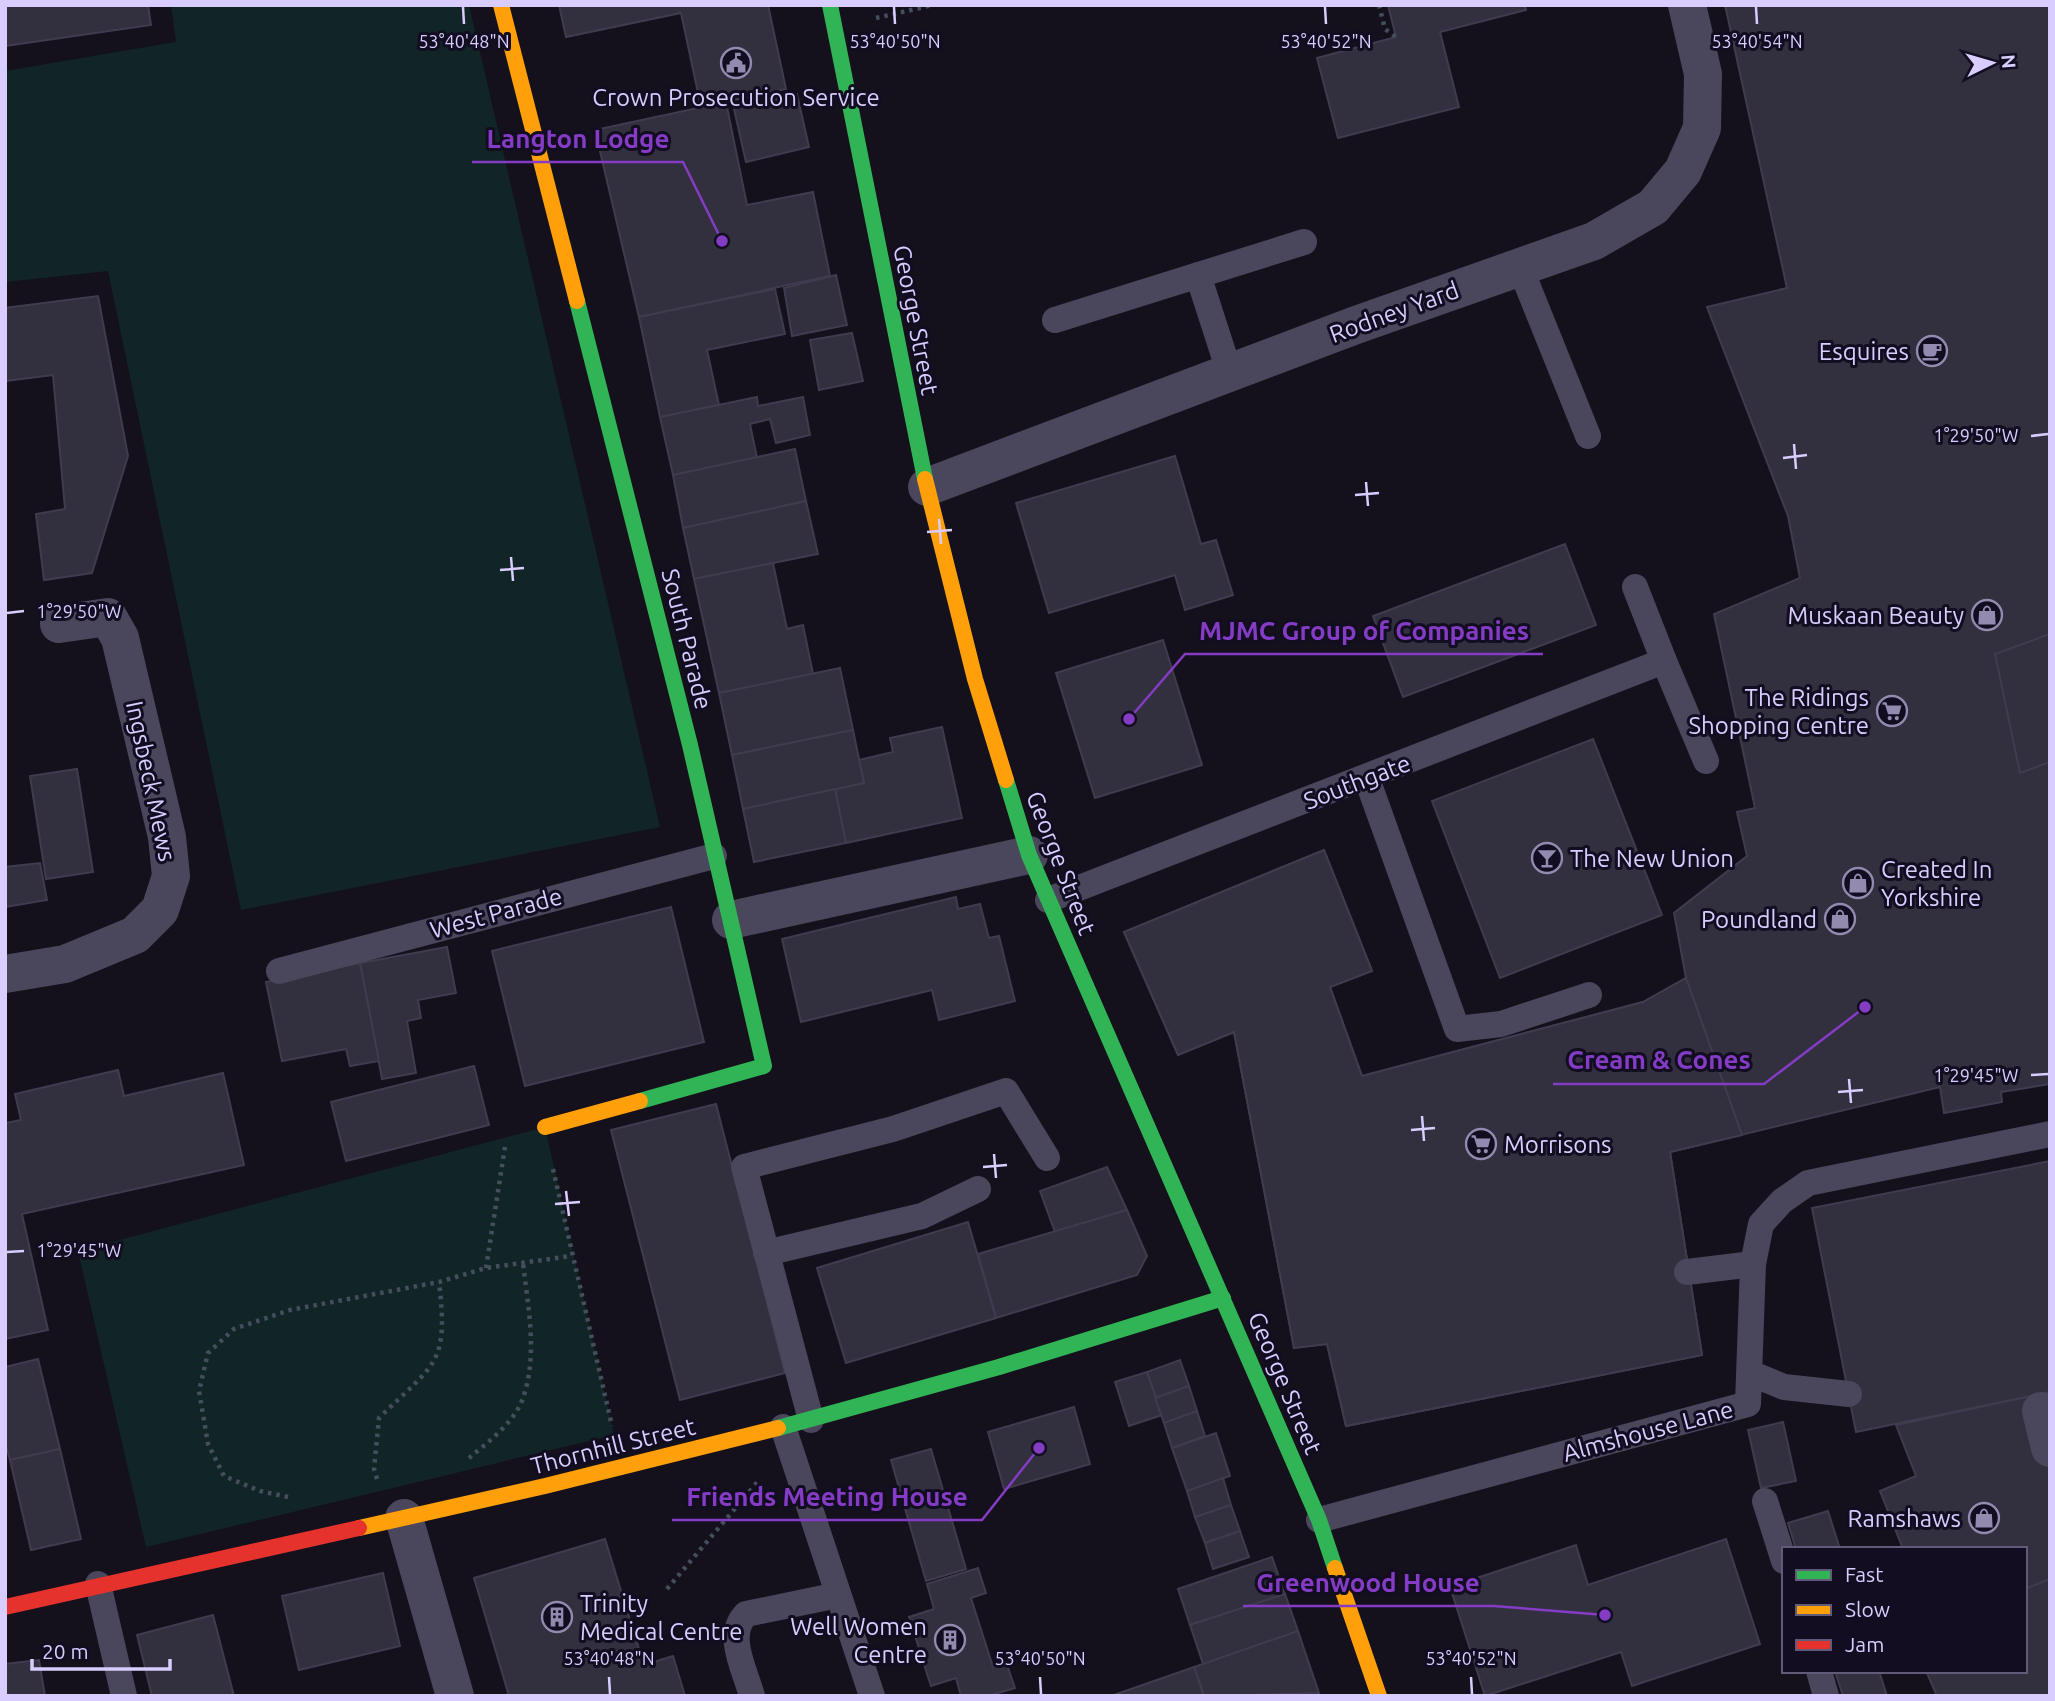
<svg xmlns="http://www.w3.org/2000/svg" width="2055" height="1701" font-family="Ubuntu,sans-serif">
<rect width="100%" height="100%" fill="#14111c"/>
<g fill="#112527">
<path d="M171,5h298l191,822 -419,83 -133,-639 -103,11v-211l171,-29z"/>
<path d="M545,1127l69,308 -468,112 -68,-296z"/>
</g>
<g fill="#322f3e" stroke="#413b4f" stroke-width="2">
<path d="M5,5h143l3,20 -146,21z"/>
<path d="M559,5h209l18,84 -85,18 -20,-94 -115,24z"/>
<path d="M1388,5h137l1,5 -86,22 19,75 -121,31 -21,-80 79,-21z"/>
<path d="M1725,5h325v1079l-49,8 1,10 -58,11 -4,-26 -270,65 32,203 -356,71 -19,-82 -33,4 -60,-316 -56,23 -54,-123 200,-82 48,121 -42,16 32,89 281,-74 43,-24 -12,-65 73,-57 -10,-44 18,-4 -41,-194 86,-36 -12,-62 -81,-209 80,-19z"/>
<path d="M797,94l12,53 -63,15 -12,-53z"/>
<path d="M726,102l21,103 66,-13 17,84 -191,41 -44,-187z"/>
<path d="M836,275l11,50 -55,11 -8,-48z"/>
<path d="M775,289l10,45 -78,16 12,55 -59,12 -21,-100z"/>
<path d="M98,296l30,160 -36,117 -48,7 -8,-66 29,-5 -12,-134 -48,6v-73z"/>
<path d="M852,333l11,48 -44,9 -9,-50z"/>
<path d="M757,397l1,9 45,-9 7,38 -34,8 -6,-24 -20,5 7,34 -84,17 -13,-58z"/>
<path d="M795,449l11,52 -123,27 -10,-53z"/>
<path d="M1175,456l26,88 15,-4 17,55 -48,15 -10,-35 -126,38 -33,-110z"/>
<path d="M806,501l12,53 -124,25 -11,-51z"/>
<path d="M1565,544l31,81 -193,72 -30,-81z"/>
<path d="M773,563l14,66 16,-4 10,49 -94,19 -25,-114z"/>
<path d="M2050,634v128l-30,11 -25,-119z"/>
<path d="M1163,640l39,125 -107,33 -39,-125z"/>
<path d="M840,668l13,62 -121,25 -13,-62z"/>
<path d="M942,727l20,91 -116,25 -11,-54 29,-6 -5,-23 34,-8 -3,-14z"/>
<path d="M853,730l11,53 -121,26 -11,-54z"/>
<path d="M1593,739l69,176 -162,63 -68,-177z"/>
<path d="M77,769l16,103 -47,7 -16,-103z"/>
<path d="M835,789l11,54 -92,19 -11,-53z"/>
<path d="M1324,850l48,121 -42,16 32,89 281,-74 43,-24 56,157 -72,17 32,203 -356,71 -19,-82 -33,4 -60,-316 -56,23 -54,-123z"/>
<path d="M40,863l7,37 -42,7v-40z"/>
<path d="M956,897l2,12 22,-5 9,34 10,-2 16,65 -76,19 -7,-30 -131,32 -19,-83z"/>
<path d="M671,907l33,135 -179,44 -33,-135z"/>
<path d="M447,947l9,46 -38,7 3,18 -14,3 9,52 -34,6 -22,-116z"/>
<path d="M360,963l19,98 -29,5 -4,-17 -64,12 -16,-79z"/>
<path d="M474,1066l15,59 -143,36 -15,-59z"/>
<path d="M118,1070l6,26 99,-23 21,92 -222,49 26,116 -43,9v-216l16,-3 -6,-26z"/>
<path d="M716,1104l69,269 -105,27 -69,-270z"/>
<path d="M2050,1161v231l-194,40 -44,-224z"/>
<path d="M1107,1167l20,43 -72,22 -15,-41z"/>
<path d="M1127,1210l20,46 -10,19 -141,43 -18,-64z"/>
<path d="M968,1222l28,96 -150,45 -29,-95z"/>
<path d="M38,1359l22,90 -50,11 -5,-18v-75z"/>
<path d="M1180,1360l9,26 -34,12 -8,-26z"/>
<path d="M1147,1372l15,43 -33,11 -14,-44z"/>
<path d="M1189,1386l8,25 -33,12 -9,-25z"/>
<path d="M2050,1392v304h-105l-11,-25h91v-122h-122l-23,-58 36,-15 -20,-51z"/>
<path d="M1074,1407l16,57 -86,25 -16,-57z"/>
<path d="M1197,1411l8,25 -33,12 -8,-25z"/>
<path d="M1783,1422l13,59 -35,7 -13,-58z"/>
<path d="M1216,1433l14,43 -43,15 -15,-43z"/>
<path d="M60,1449l21,90 -50,11 -21,-90z"/>
<path d="M931,1449l35,120 -40,12 -35,-121z"/>
<path d="M1223,1478l8,27 -36,12 -8,-26z"/>
<path d="M1231,1505l9,26 -35,12 -10,-26z"/>
<path d="M1828,1511l12,38h-44l-8,-26z"/>
<path d="M1240,1531l9,26 -36,12 -8,-26z"/>
<path d="M605,1539l39,126 29,-9 12,40h-176l-35,-118z"/>
<path d="M1726,1539l34,105 -128,42 -11,-34 -136,44 -35,-109 126,-42 12,40z"/>
<path d="M1272,1557l13,37 -95,31 -12,-36z"/>
<path d="M978,1568l8,25 -15,5 22,69 13,-5 9,26 -27,8h-27l-5,-18 -25,8 -22,-69 25,-8 -7,-25z"/>
<path d="M383,1573l17,73 -101,24 -17,-74z"/>
<path d="M2050,1579v117h-113l-11,-25h99v-82z"/>
<path d="M1285,1594l13,37 -95,33 -13,-39z"/>
<path d="M213,1615l21,81h-82l-15,-61z"/>
<path d="M1298,1631l21,62 -115,3 -10,-29z"/>
<path d="M39,1660l6,36h-40v-32z"/>
<path d="M1194,1667l10,29h-93z"/>
<path d="M1835,1671h44l8,25h-44z"/>
</g>
<g fill="none" stroke-linecap="round" stroke-linejoin="round">
<g stroke="#454e5d" stroke-width="4.5" stroke-dasharray="3.5 5" stroke-linecap="butt">
<path d="M1379,5l6,24 11,8"/>
<path d="M876,18l57,-13"/>
<path d="M553,1169l59,257"/>
<path d="M486,1268l19,-121"/>
<path d="M469,1458c18,-15 42,-33 52,-55 18,-43 7,-96 2,-140"/>
<path d="M377,1479l-3,-10 5,-51c56,-55 70,-53 60,-136"/>
<path d="M288,1497l-28,-6 -36,-15 -16,-32 -9,-53 9,-38 26,-24 56,-19 149,-28 47,-14 85,-12"/>
<path d="M667,1589l93,-110"/>
</g>
<g stroke="#4a465c" stroke-width="26">
<path d="M1520,267l68,169"/>
<path d="M1198,275l32,99"/>
<path d="M1055,320l249,-78"/>
<path d="M1664,661l42,100"/>
<path d="M1367,779l90,250 44,-5 88,-29"/>
<path d="M1048,900l616,-239 -29,-74"/>
<path d="M279,971l435,-115"/>
<path d="M766,1253l156,-37 56,-27"/>
<path d="M1687,1272l66,-8"/>
<path d="M1750,1373l34,14 65,7"/>
<path d="M811,1420l-67,-253 149,-38 113,-38 41,67"/>
<path d="M783,1427l89,269"/>
<path d="M1765,1501l19,60"/>
<path d="M1319,1520l429,-116 5,-140 8,-40 21,-23 26,-18 242,-49"/>
<path d="M98,1584l26,112"/>
<path d="M1819,1671l7,25"/>
<path d="M752,1696c-7,-26 -27,-61 -6,-82l92,-19"/>
</g>
<g stroke="#4a465c" stroke-width="38">
<path d="M927,487l429,-162 238,-84 59,-34 30,-36 19,-43 1,-54 -16,-69"/>
<path d="M731,920l298,-65"/>
<path d="M5,974l60,-10 70,-29 25,-25 11,-34 -4,-39 -47,-199 -12,-21 -49,7"/>
<path d="M2041,1411l9,37"/>
<path d="M404,1518l51,178"/>
</g>
<g stroke="#30b455" stroke-width="16">
<path d="M830,5l95,474"/>
<path d="M577,301l113,444 74,321 -124,35"/>
<path d="M1006,780l23,75 290,665 16,48"/>
<path d="M778,1428l221,-61 224,-69"/>
</g>
<g stroke="#ff9f0a" stroke-width="16">
<path d="M501,5l76,296"/>
<path d="M925,479l50,200 31,101"/>
<path d="M545,1127l95,-26"/>
<path d="M359,1528l186,-42 233,-58"/>
<path d="M1335,1568l44,128"/>
</g>
<path stroke="#e5322d" stroke-width="16" d="M5,1607l354,-79"/>
</g>
<path fill="none" stroke="#d8cdfe" stroke-width="2.5" d="M463,7l1,17M894,7l1,17M1325,7l1,17M1756,7l1,17M2031,436l17,-2M1794,444l2,25M1783,458l24,-3M1366,482l2,24M1355,495l24,-2M939,519l2,25M927,532l25,-2M511,557l2,24M500,570l24,-2M7,613l17,-2M2031,1075l17,-1M1849,1079l2,24M1838,1092l25,-2M1422,1116l2,25M1411,1130l24,-2M994,1154l2,24M983,1167l24,-2M566,1191l3,25M555,1204l25,-2M7,1252l17,-1M609,1677l1,17M1040,1677l1,17M1471,1677l1,17"/>
<defs>
<g id="civic-ring" transform="scale(1.575)"><circle r="9.5" fill="#120d20" stroke="#938baf" stroke-width="1.5"/><path d="M-.6-6.5H3V-4.5H.6V-3L4-1V1h2V6H-6V1h2V-1L-.6-3ZM-1.2 2.5V6h2.4V2.5Z" fill="#938baf"/></g>
<g id="cafe-ring" transform="scale(1.575)"><circle r="9.5" fill="#120d20" stroke="#938baf" stroke-width="1.5"/><path d="M-5.5-4.5H6V0H3Q3 3.5 0 3.5H-2.5Q-5.5 3.5-5.5 0ZM3-3.2v2h1.7v-2ZM-6 4.5H4V6H-6Z" fill="#938baf"/></g>
<g id="shop-ring" transform="scale(1.575)"><circle r="9.5" fill="#120d20" stroke="#938baf" stroke-width="1.5"/><path d="M-5-2.5h2.3a2.7 3.5 0 0 1 5.4 0H5L5.5 6h-11ZM-1.5-2.5h3a1.5 2.3 0 0 0-3 0Z" fill="#938baf"/></g>
<g id="supermarket-ring" transform="scale(1.575)"><circle r="9.5" fill="#120d20" stroke="#938baf" stroke-width="1.5"/><path d="M-6-5.5h2.5l.6 2H6L4.5 2H-2.5L-4.4-4H-6ZM-1.5 3.2a1.3 1.3 0 1 0 .1 0ZM3 3.2a1.3 1.3 0 1 0 .1 0Z" fill="#938baf"/></g>
<g id="bar-ring" transform="scale(1.575)"><circle r="9.5" fill="#120d20" stroke="#938baf" stroke-width="1.5"/><path d="M-6-5H6L.8 .8V4.5H3.5V6h-7V4.5H-.8V.8Z" fill="#938baf"/></g>
<g id="building-ring" transform="scale(1.575)"><circle r="9.5" fill="#120d20" stroke="#938baf" stroke-width="1.5"/><path d="M-4-6H4V6H1V3H-1V6H-4ZM-2.5-4.3h1.7v1.8h-1.7ZM.8-4.3h1.7v1.8H.8ZM-2.5-1h1.7V.8h-1.7ZM.8-1h1.7V.8H.8Z" fill="#938baf"/></g>
</defs>
<g fill-rule="evenodd">
<use href="#civic-ring" x="736" y="63"/>
<use href="#cafe-ring" x="1932" y="351"/>
<use href="#shop-ring" x="1987" y="615"/>
<use href="#supermarket-ring" x="1892" y="711"/>
<use href="#bar-ring" x="1547" y="858"/>
<use href="#shop-ring" x="1858" y="883"/>
<use href="#shop-ring" x="1840" y="919"/>
<use href="#supermarket-ring" x="1481" y="1144"/>
<use href="#shop-ring" x="1984" y="1518"/>
<use href="#building-ring" x="557" y="1617"/>
<use href="#building-ring" x="950" y="1640"/>
</g>
<g text-anchor="middle" dominant-baseline="central" stroke-width="6" stroke-linejoin="round" paint-order="stroke">
<g font-size="24" fill="#d8cdfe" stroke="#120d20" text-anchor="end">
<text x="736" y="97" text-anchor="middle">Crown Prosecution Service</text>
<text x="1909" y="351">Esquires</text>
<text x="1964" y="615">Muskaan Beauty</text>
<text x="1869" y="697">The Ridings<tspan x="1869" dy="28">Shopping Centre</tspan></text>
<text x="1570" y="858" text-anchor="start">The New Union</text>
<text x="1881" y="869" text-anchor="start">Created In<tspan x="1881" dy="28">Yorkshire</tspan></text>
<text x="1817" y="919">Poundland</text>
<text x="1504" y="1144" text-anchor="start">Morrisons</text>
<text x="1961" y="1518">Ramshaws</text>
<text x="580" y="1603" text-anchor="start">Trinity<tspan x="580" dy="28">Medical Centre</tspan></text>
<text x="927" y="1626">Well Women<tspan x="927" dy="28">Centre</tspan></text>
</g>
<g font-size="24" fill="#d8cdfe" stroke="#120d20">
<text transform="translate(1394 312) rotate(-20)">Rodney Yard</text>
<text transform="translate(916 320) rotate(79)">George Street</text>
<text transform="translate(687 639) rotate(76)">South Parade</text>
<text transform="translate(151 781) rotate(78)">Ingsbeck Mews</text>
<text transform="translate(1357 782) rotate(-21)">Southgate</text>
<text transform="translate(1061 863) rotate(69)">George Street</text>
<text transform="translate(496 913) rotate(-15)">West Parade</text>
<text transform="translate(1285 1383) rotate(67)">George Street</text>
<text transform="translate(1648 1431) rotate(-15)">Almshouse Lane</text>
<text transform="translate(613 1446) rotate(-14)">Thornhill Street</text>
</g>
</g>
<g font-size="18" text-anchor="middle" fill="#d8cdfe" stroke="#120d20" stroke-width="6" stroke-linejoin="round" paint-order="stroke">
<text x="464" y="48">53°40'48"N</text>
<text x="895" y="48">53°40'50"N</text>
<text x="1326" y="48">53°40'52"N</text>
<text x="1757" y="48">53°40'54"N</text>
<text x="1976" y="442">1°29'50"W</text>
<text x="79" y="618">1°29'50"W</text>
<text x="1976" y="1082">1°29'45"W</text>
<text x="79" y="1257">1°29'45"W</text>
<text x="609" y="1665">53°40'48"N</text>
<text x="1040" y="1665">53°40'50"N</text>
<text x="1471" y="1665">53°40'52"N</text>
</g>
<path fill="none" stroke="#843cc5" stroke-width="2.5" d="M722 241L683 162H472M1129 719L1185 654H1543M1865 1007L1764 1084H1553M1039 1448L982 1520H672M1605 1615L1494 1606H1243"/>
<g fill="#843cc5" stroke="#120d20" stroke-width="2.5">
<circle cx="722" cy="241" r="7"/>
<circle cx="1129" cy="719" r="7"/>
<circle cx="1865" cy="1007" r="7"/>
<circle cx="1039" cy="1448" r="7"/>
<circle cx="1605" cy="1615" r="7"/>
</g>
<g font-size="26" text-anchor="middle" font-weight="bold" fill="#843cc5" stroke="#120d20" stroke-width="6" stroke-linejoin="round" paint-order="stroke">
<text x="578" y="148">Langton Lodge</text>
<text x="1364" y="640">MJMC Group of Companies</text>
<text x="1659" y="1069">Cream &amp; Cones</text>
<text x="827" y="1506">Friends Meeting House</text>
<text x="1368" y="1592">Greenwood House</text>
</g>
<rect width="2055" height="1701" fill="none" stroke="#d8cdfe" stroke-width="14"/>
<rect x="1782" y="1547" width="245" height="126" fill="#120d20" stroke="#615a79" stroke-width="2"/>
<rect x="1796" y="1570" width="35" height="10" fill="#30b455" stroke="#615a79" stroke-width="2"/>
<text x="1845" y="1582" font-size="21" fill="#d8cdfe">Fast</text>
<rect x="1796" y="1605" width="35" height="10" fill="#ff9f0a" stroke="#615a79" stroke-width="2"/>
<text x="1845" y="1617" font-size="21" fill="#d8cdfe">Slow</text>
<rect x="1796" y="1640" width="35" height="10" fill="#e5322d" stroke="#615a79" stroke-width="2"/>
<text x="1845" y="1652" font-size="21" fill="#d8cdfe">Jam</text>
<g transform="translate(1992 63) rotate(85)" stroke="#120d20" stroke-width="5" paint-order="stroke">
<path d="M0-5L12 26L0 18L-12 26Z" fill="#d8cdfe"/>
<text y="-10" font-size="19" font-weight="bold" text-anchor="middle" fill="#d8cdfe">N</text>
</g>
<path d="M32 1659v10h138v-10" fill="none" stroke="#d8cdfe" stroke-width="3.5"/>
<text x="42" y="1659" font-size="21" fill="#d8cdfe" stroke="#120d20" stroke-width="5" paint-order="stroke">20 m</text>
</svg>
